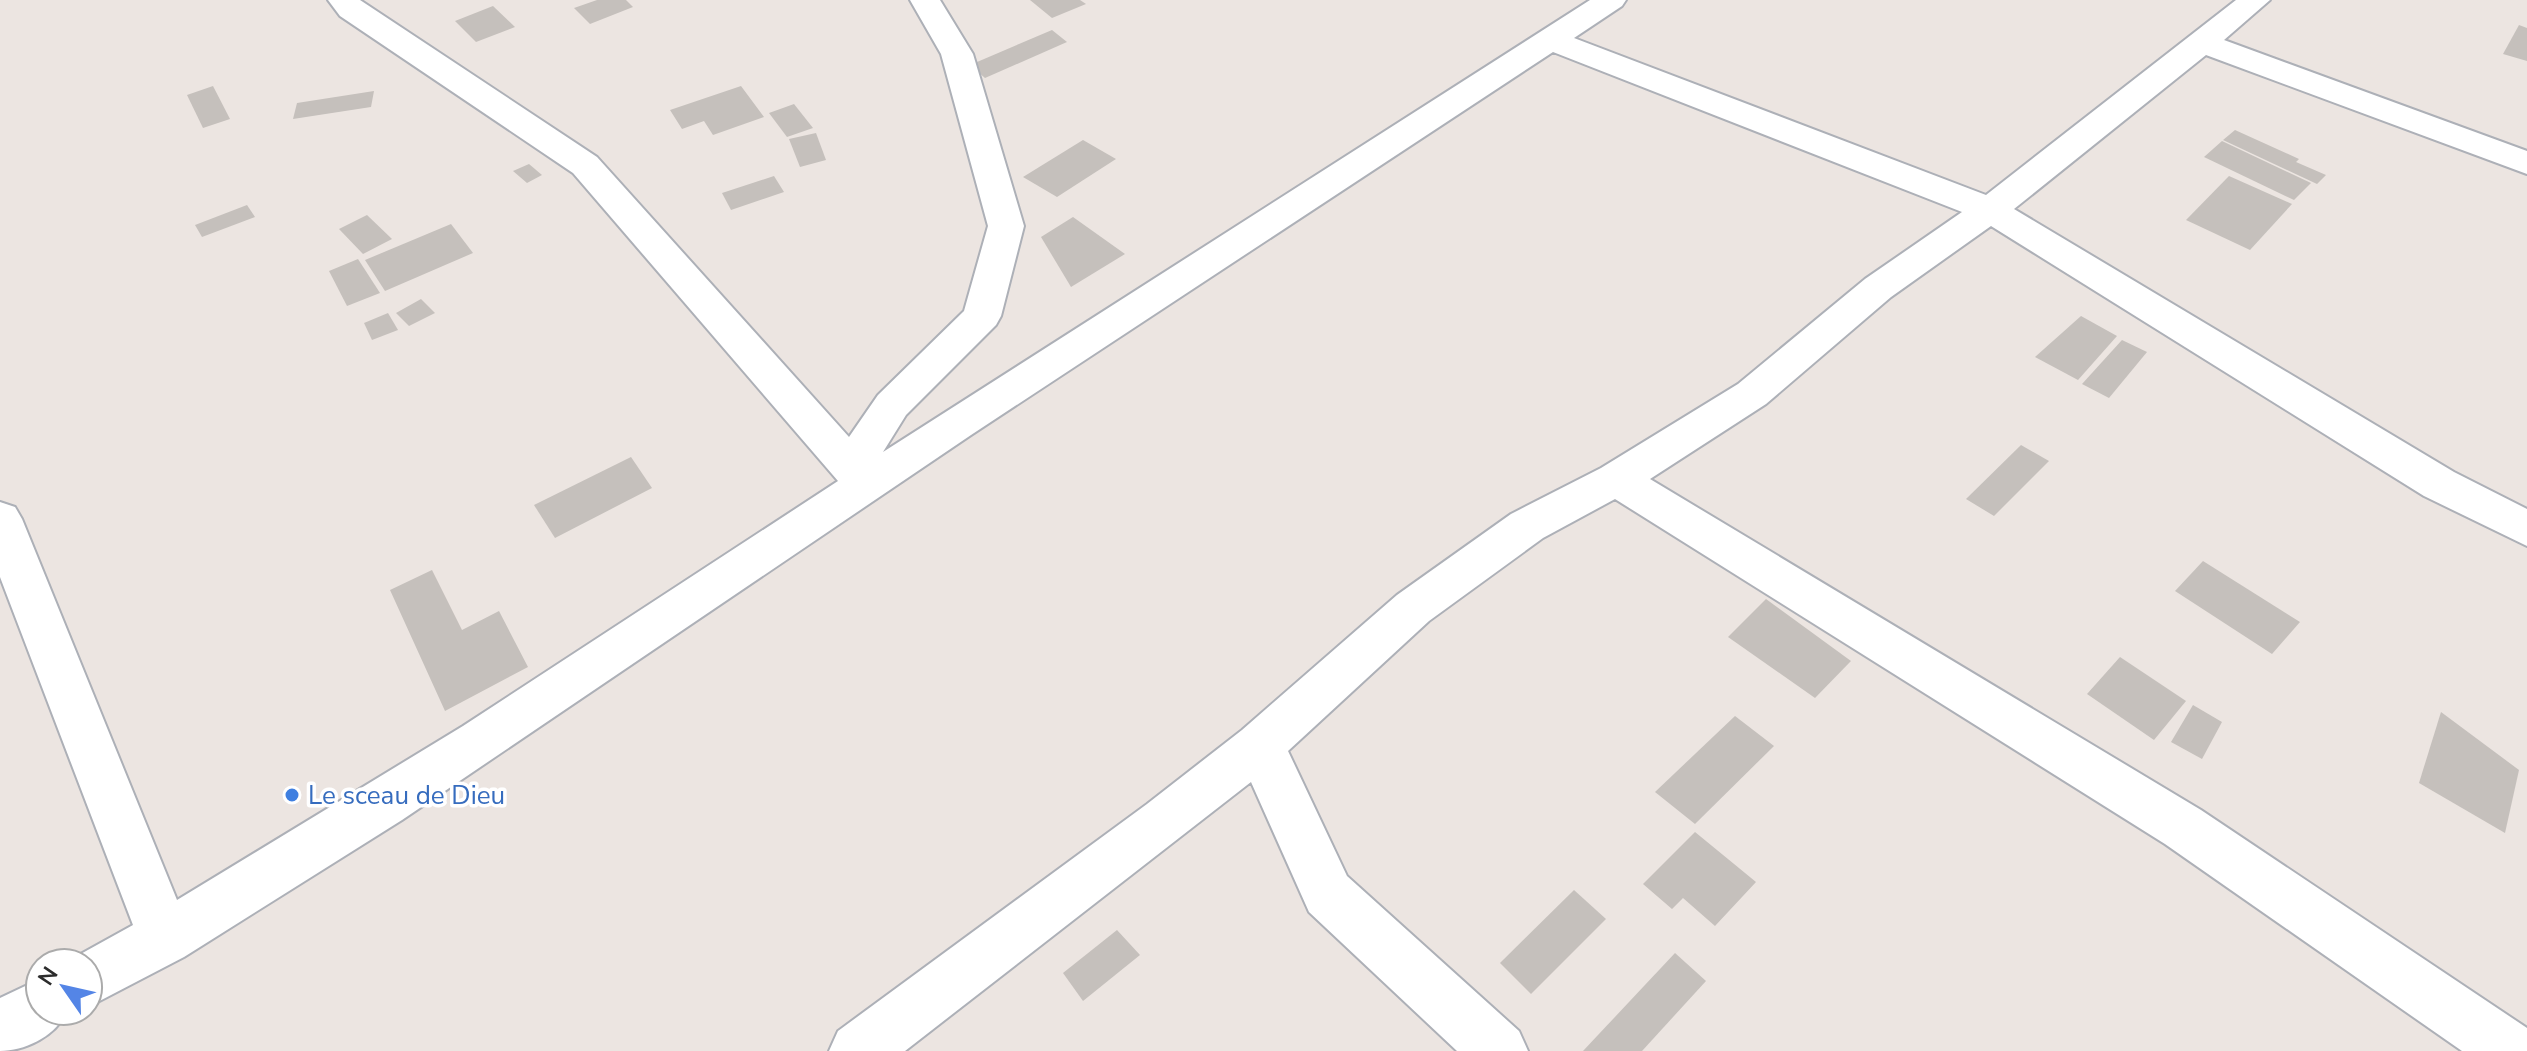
<svg xmlns="http://www.w3.org/2000/svg" width="2527" height="1051" font-family="'Nunito Sans',sans-serif">
<rect width="100%" height="100%" fill="#ece5e1"/>
<g fill="#c5c0bc">
<path d="M597,0h29l7,7 -43,17 -16,-16z"/>
<path d="M1030,0h50l6,4 -34,14z"/>
<path d="M493,6l22,21 -39,15 -21,-21z"/>
<path d="M2519,25l8,3v33l-24,-7z"/>
<path d="M1052,30l15,12 -82,36 -15,-13z"/>
<path d="M213,86l17,33 -27,9 -16,-33z"/>
<path d="M741,86l23,31 -51,18 -9,-14 -22,8 -12,-19z"/>
<path d="M374,91l-3,16 -78,12 4,-16z"/>
<path d="M794,104l19,24 -26,9 -18,-24z"/>
<path d="M2235,130l64,29 -3,3 30,13 -9,9 -94,-44z"/>
<path d="M816,133l10,27 -26,7 -11,-28z"/>
<path d="M1083,140l33,19 -59,38 -34,-20z"/>
<path d="M2222,141l89,42 -17,17 -90,-43z"/>
<path d="M529,164l13,11 -15,8 -14,-12z"/>
<path d="M774,176l10,16 -53,18 -9,-17z"/>
<path d="M2229,176l63,28 -42,46 -64,-30z"/>
<path d="M247,205l8,12 -53,20 -7,-12z"/>
<path d="M367,215l25,24 -29,15 -24,-25z"/>
<path d="M1073,217l52,37 -54,33 -30,-50z"/>
<path d="M451,224l22,29 -88,38 -20,-31z"/>
<path d="M358,259l22,34 -33,13 -18,-35z"/>
<path d="M421,299l14,14 -26,13 -13,-13z"/>
<path d="M388,313l10,17 -26,10 -8,-17z"/>
<path d="M2081,316l36,20 -39,44 -43,-23z"/>
<path d="M2122,340l25,12 -38,46 -27,-14z"/>
<path d="M2021,445l28,16 -55,55 -28,-17z"/>
<path d="M631,457l21,31 -97,50 -21,-33z"/>
<path d="M2203,561l97,61 -28,32 -97,-63z"/>
<path d="M432,570l30,60 37,-19 29,56 -83,44 -55,-121z"/>
<path d="M1766,599l85,62 -36,37 -87,-61z"/>
<path d="M2120,657l66,44 -32,39 -67,-46z"/>
<path d="M2193,705l29,17 -20,37 -31,-17z"/>
<path d="M2441,712l78,58 -14,63 -86,-50z"/>
<path d="M1735,716l39,30 -79,78 -40,-32z"/>
<path d="M1695,832l61,50 -41,44 -32,-28 -11,11 -29,-25z"/>
<path d="M1574,890l32,29 -75,75 -31,-31z"/>
<path d="M1117,930l23,25 -57,46 -20,-28z"/>
<path d="M1675,953l31,28 -64,70h-59z"/>
</g>
<g fill="none" stroke-linecap="round" stroke-linejoin="round">
<g stroke="#adb0b7" stroke-width="4">
<g id="minor">
<path d="M328,0h32l237,157 252,280 29,-42 86,-84 24,-85 -47,-172 -31,-54h30l33,54 51,172 -23,90 -5,9 -90,90 -23,37 707,-452h36l-4,6 -48,32 412,157 250,-195h34l-46,40 303,111v23l-321,-119 -192,154 440,263 73,37v37l-103,-50 -433,-270 -100,71 -125,107 -116,75 551,331 326,218v23h-65l-297,-207 -550,-345 -72,39 -114,83 -141,130 59,125 172,155 9,20h-71l-148,-139 -58,-130 -346,269h-76l9,-20 309,-227 95,-74 155,-135 114,-81 90,-46 137,-84 127,-105 97,-67 -409,-160 -582,383 -569,385 -218,137 -96,50v-44h-21l1,-2 65,-36 -133,-348v-75l15,5 7,12 155,381 286,-174 375,-245 -265,-308 -233,-157z"/>
<path d="M40,979v32h27c-10,24 -41,40 -67,40v-53z"/>
</g>
</g>
<use href="#minor" fill="#fff" fill-rule="evenodd"/>
</g>
<circle fill="#3f7fe0" stroke="#fff" stroke-width="3" cx="292" cy="795" r="8"/>
<g text-anchor="middle" dominant-baseline="central" stroke-width="7" stroke-linejoin="round" paint-order="stroke">
<g font-size="26" fill="#366cbe" stroke="#fff" text-anchor="start">
<text x="308" y="795">Le sceau de Dieu</text>
</g>
</g>
<g transform="translate(64 987) rotate(304)"><circle r="38" fill="#ffffff" stroke="#ababab" stroke-width="2"/>
<path d="M0-6L14 30L0 20L-14 30Z" fill="#5485e6"/>
<text y="-12" font-size="22" font-weight="bold" text-anchor="middle" fill="#2c2c2c">N</text>
</g>
</svg>
